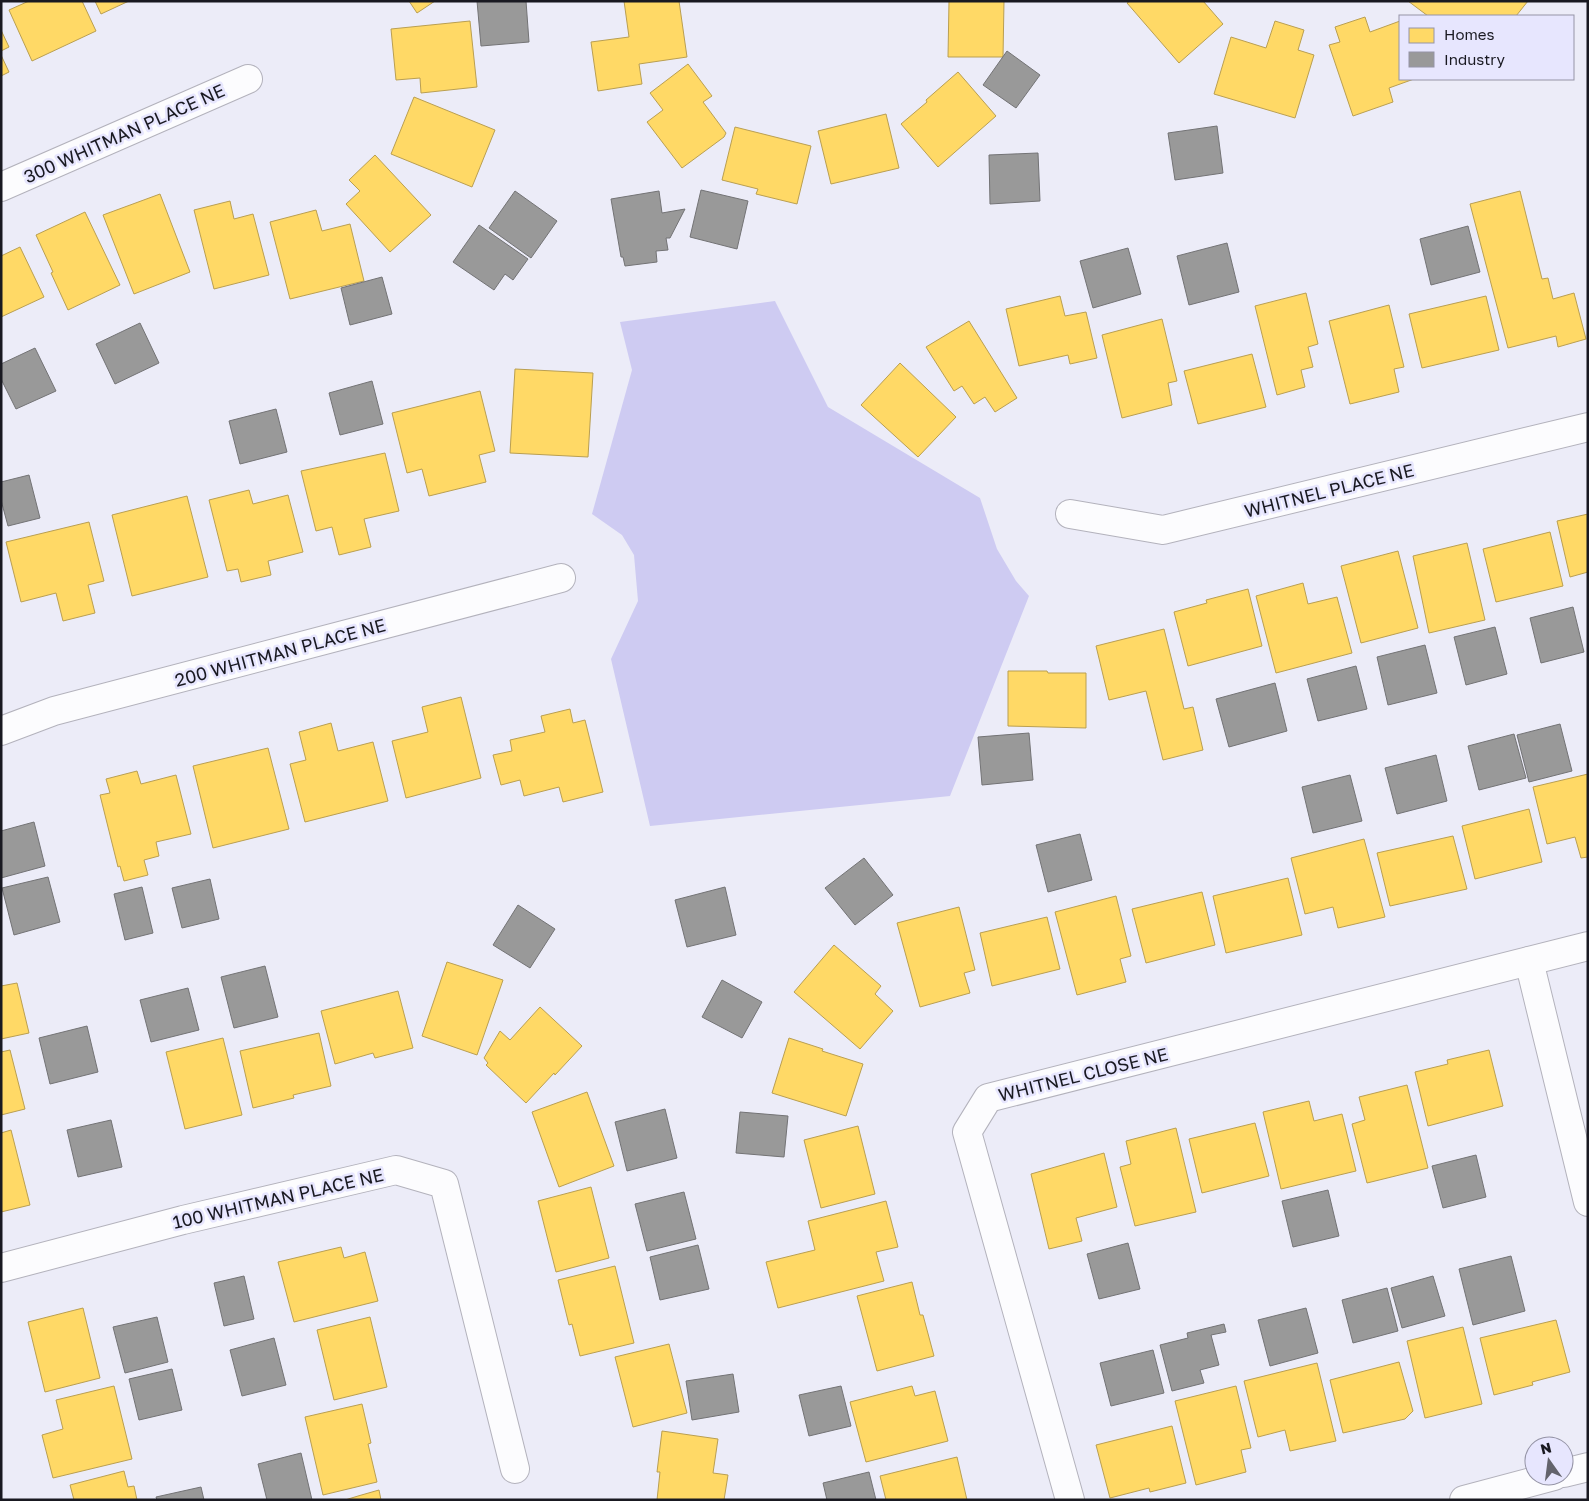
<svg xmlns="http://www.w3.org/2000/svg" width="1589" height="1501" font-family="'Golos Text',sans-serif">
<rect width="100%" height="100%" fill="#ececf8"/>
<path fill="#cecbf2" d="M775,301l53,106 152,91 17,51 19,32 13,15 -79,200 -300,30 -39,-167 27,-58 -4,-46 -12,-20 -30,-21 40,-144 -12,-48z"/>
<g fill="#ffd966" stroke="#ba9f51">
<path d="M29,1h53l14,30 -64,30 -23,-51z"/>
<path d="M95,1h34l-28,13z"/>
<path d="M409,1h26l-18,12z"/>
<path d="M624,1h55l8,56 -48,7 3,20 -44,7 -7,-49 38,-5z"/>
<path d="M949,1h55l-1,56h-55z"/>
<path d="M1130,1h73l20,23 -44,39 -52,-60z"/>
<path d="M1408,1h120l-12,15h-88z"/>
<path d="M1365,17l5,15 30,-11v58h14l-25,9 4,14 -40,14 -24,-71 11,-3 -5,-15z"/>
<path d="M470,21l7,66 -56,6 -1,-15 -24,2 -5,-51z"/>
<path d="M1275,21l29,9 -6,20 16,5 -19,63 -81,-24 17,-57 35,11z"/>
<path d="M1,30l8,17 -8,4z"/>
<path d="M1,55l8,17 -8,4z"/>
<path d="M688,64l24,32 -9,6 23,31 -2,4 -42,31 -35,-46 16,-12 -13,-17z"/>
<path d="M958,72l38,44 -58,51 -37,-43 26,-22 -1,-2z"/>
<path d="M414,97l81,33 -23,57 -81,-33z"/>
<path d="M886,114l13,54 -68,16 -13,-53z"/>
<path d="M735,127l76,19 -14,58 -41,-10 2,-5 -36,-9z"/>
<path d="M375,155l56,60 -41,37 -44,-48 14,-13 -11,-11z"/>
<path d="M1520,191l22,88 6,-1 5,21 21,-6 12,46 -28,8 -2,-11 -48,12 -38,-144z"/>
<path d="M160,194l30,78 -56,22 -31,-79z"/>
<path d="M230,201l4,18 19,-5 16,61 -55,14 -20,-79z"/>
<path d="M316,210l6,21 28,-7 14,57 -74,18 -20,-77z"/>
<path d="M85,212l35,73 -52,25 -17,-37 2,-1 -17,-37z"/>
<path d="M20,247l24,50 -43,20v-61z"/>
<path d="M1306,293l12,51 -10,3 5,20 -12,3 4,17 -28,8 -22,-89z"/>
<path d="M1060,296l5,20 21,-4 11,46 -27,6 -2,-9 -49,11 -13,-57z"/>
<path d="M1486,296l13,54 -77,18 -13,-54z"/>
<path d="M1389,305l15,62 -10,2 5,23 -49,12 -21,-83z"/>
<path d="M1162,319l15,62 -9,2 4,22 -50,13 -20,-83z"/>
<path d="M969,321l48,77 -22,14 -10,-15 -11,7 -12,-18 -8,5 -28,-44z"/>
<path d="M1252,354l14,53 -68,17 -14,-53z"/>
<path d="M900,363l56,54 -38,40 -57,-52z"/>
<path d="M515,369l78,4 -5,84 -78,-4z"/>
<path d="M480,391l15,60 -16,4 7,27 -57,14 -7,-27 -15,4 -15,-60z"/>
<path d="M385,453l14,58 -35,8 7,28 -32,8 -7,-28 -16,4 -15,-60z"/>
<path d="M249,490l4,14 35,-9 15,57 -35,9 3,14 -30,7 -3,-13 -11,2 -18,-71z"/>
<path d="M187,496l21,81 -76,19 -20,-81z"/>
<path d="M1588,514v58l-18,5 -13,-56z"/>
<path d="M89,522l15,59 -16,4 7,28 -32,8 -7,-28 -35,9 -15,-60z"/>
<path d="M1550,532l13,54 -67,16 -13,-53z"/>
<path d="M1467,543l18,77 -56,13 -16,-77z"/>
<path d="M1398,551l20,77 -57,15 -20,-77z"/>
<path d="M1303,583l5,21 29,-7 15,56 -76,20 -20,-77z"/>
<path d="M1248,589l14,57 -74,20 -14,-54 33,-9 -1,-3z"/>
<path d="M1164,629l20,80 9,-2 10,43 -40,10 -17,-69 -37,9 -13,-54z"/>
<path d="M1008,671h39l1,2h38v55l-78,-2z"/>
<path d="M461,697l20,81 -75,20 -14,-57 36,-9 -6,-25z"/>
<path d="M570,709l3,14 12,-3 18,72 -40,10 -4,-15 -35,9 -4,-16 -19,5 -8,-30 19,-4 -2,-11 35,-8 -4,-16z"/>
<path d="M331,723l7,28 35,-9 15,59 -83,21 -15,-58 16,-4 -7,-28z"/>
<path d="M268,748l21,81 -76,19 -20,-82z"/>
<path d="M137,771l4,13 35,-9 15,59 -35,8 3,14 -15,4 4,15 -24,6 -4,-15 -2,1 -18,-72 10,-2 -4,-14z"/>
<path d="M1588,774v83l-7,1 -6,-21 -28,7 -14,-57z"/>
<path d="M1529,809l13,53 -67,17 -13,-53z"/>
<path d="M1453,836l14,53 -77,17 -13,-53z"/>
<path d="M1364,839l21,78 -47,11 -5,-21 -28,7 -14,-56z"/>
<path d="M1288,878l14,57 -76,18 -13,-57z"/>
<path d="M1202,892l13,53 -69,18 -14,-54z"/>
<path d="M1116,896l15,60 -11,3 6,23 -49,13 -22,-83z"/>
<path d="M959,907l16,63 -11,3 6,20 -50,14 -23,-84z"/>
<path d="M1047,917l13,52 -68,17 -12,-53z"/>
<path d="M834,945l47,41 -6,8 18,17 -33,38 -66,-57z"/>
<path d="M447,962l56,18 -26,75 -55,-19z"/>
<path d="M17,983l12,50 -28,6v-53z"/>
<path d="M398,991l15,57 -38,10 -2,-5 -38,11 -14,-53z"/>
<path d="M540,1007l42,39 -27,29 -1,-2 -28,30 -40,-38 2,-2 -4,-5 16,-27 10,9z"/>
<path d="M319,1033l12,53 -38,9 1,3 -41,10 -13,-57z"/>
<path d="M223,1038l19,77 -57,14 -19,-77z"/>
<path d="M789,1038l34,11 -1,2 41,13 -17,52 -74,-23z"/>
<path d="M10,1050l15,59 -24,6v-63z"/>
<path d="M1489,1050l14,56 -75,20 -13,-54 33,-8 -1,-4z"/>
<path d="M1407,1085l21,83 -61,15 -15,-59 13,-4 -6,-23z"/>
<path d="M587,1092l27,74 -55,21 -27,-75z"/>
<path d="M1309,1101l5,20 28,-7 14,57 -75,18 -18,-77z"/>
<path d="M1255,1123l14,53 -67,17 -13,-54z"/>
<path d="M858,1126l17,68 -54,14 -17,-68z"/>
<path d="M1176,1128l20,84 -61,14 -15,-59 11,-3 -5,-23z"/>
<path d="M11,1130l19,75 -29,7v-79z"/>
<path d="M1104,1153l13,54 -41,11 6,23 -33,8 -18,-75z"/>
<path d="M591,1187l18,71 -53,14 -18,-71z"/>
<path d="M886,1201l12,46 -22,5 8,29 -106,27 -12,-46 49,-12 -7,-29z"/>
<path d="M341,1247l3,11 21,-6 13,49 -84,21 -16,-60z"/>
<path d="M615,1266l19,77 -54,13 -8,-32 -3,1 -11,-45z"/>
<path d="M912,1282l8,33h3l11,41 -57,15 -20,-75z"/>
<path d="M83,1308l17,70 -55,14 -17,-70z"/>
<path d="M370,1317l17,70 -53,13 -17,-70z"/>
<path d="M1556,1320l14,52 -38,10 1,3 -39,10 -14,-57z"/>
<path d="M1463,1327l19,77 -57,14 -18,-77z"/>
<path d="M669,1344l18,69 -54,14 -18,-70z"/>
<path d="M1399,1362l14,49 -8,8 -62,14 -13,-53z"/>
<path d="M1317,1363l19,78 -46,10 -5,-21 -27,7 -14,-56z"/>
<path d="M114,1386l18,73 -79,19 -11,-43 21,-6 -7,-29z"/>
<path d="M912,1386l3,10 20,-5 13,50 -82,21 -16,-60z"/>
<path d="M1236,1386l15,62 -10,2 5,22 -50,13 -21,-84z"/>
<path d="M362,1404l9,39 -3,1 9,38 -54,13 -18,-78z"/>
<path d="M1172,1426l14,57 -36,9 -1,-4 -39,10 -14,-53z"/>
<path d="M662,1431l56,8 -5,34 15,2 -4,25h-67l3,-28h-3z"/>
<path d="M957,1457l10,43h-81l-6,-24z"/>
<path d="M124,1471l4,16 6,-1 3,14h-63l-4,-15z"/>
<path d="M379,1490l2,10h-36l13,-4z"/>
</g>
<g fill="#999" stroke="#737375">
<path d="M477,1h49l3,41 -48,4z"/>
<path d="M1007,51l33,24 -24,33 -33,-23z"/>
<path d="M1217,126l6,47 -48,7 -7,-47z"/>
<path d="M1038,153l2,48 -50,3 -1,-49z"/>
<path d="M701,190l47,11 -11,48 -47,-12z"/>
<path d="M515,191l42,30 -26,37 -42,-30z"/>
<path d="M659,191l3,22 23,-4 -15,29h-4l2,12 -12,1 1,11 -32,4 -2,-9h-2l-10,-58z"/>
<path d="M479,225l49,34 -15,21 -8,-6 -11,16 -41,-28z"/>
<path d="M1468,226l12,46 -49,13 -11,-46z"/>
<path d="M1227,243l12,49 -50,13 -12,-49z"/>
<path d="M1128,248l13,46 -48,14 -13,-47z"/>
<path d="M382,277l10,37 -42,11 -9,-37z"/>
<path d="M140,323l19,40 -44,21 -19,-40z"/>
<path d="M35,348l21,43 -40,18 -15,-30v-15z"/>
<path d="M372,381l11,43 -43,11 -11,-42z"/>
<path d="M276,409l11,43 -47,12 -11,-43z"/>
<path d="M29,475l11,43 -32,8 -7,-26v-18z"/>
<path d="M1573,607l11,45 -43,11 -11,-45z"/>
<path d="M1495,627l12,47 -41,11 -12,-48z"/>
<path d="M1425,645l12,48 -49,12 -11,-48z"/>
<path d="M1356,666l11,43 -49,12 -11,-42z"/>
<path d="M1275,683l12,48 -58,16 -13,-48z"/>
<path d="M1560,724l12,47 -43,11 -12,-47z"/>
<path d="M1029,733l4,47 -51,5 -4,-48z"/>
<path d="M1514,734l12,44 -47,12 -11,-44z"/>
<path d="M1436,755l11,46 -50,13 -12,-46z"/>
<path d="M1350,775l12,46 -49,12 -11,-46z"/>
<path d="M34,822l11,44 -44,12v-47z"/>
<path d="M1080,834l12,46 -44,12 -12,-47z"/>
<path d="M864,858l29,37 -38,30 -30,-37z"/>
<path d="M48,877l12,45 -46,13 -12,-47z"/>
<path d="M210,879l9,40 -37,9 -10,-40z"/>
<path d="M142,887l11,46 -28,7 -11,-46z"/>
<path d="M725,887l11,48 -49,12 -12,-47z"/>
<path d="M518,905l37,24 -25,39 -37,-23z"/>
<path d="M265,966l13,51 -44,11 -13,-51z"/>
<path d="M722,980l40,22 -20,36 -40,-21z"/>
<path d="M188,988l11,42 -48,12 -11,-42z"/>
<path d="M87,1026l11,46 -48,12 -11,-46z"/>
<path d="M665,1109l12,49 -50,13 -12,-49z"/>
<path d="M740,1112l48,4 -4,41 -48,-4z"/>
<path d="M111,1120l11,47 -44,10 -11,-47z"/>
<path d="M1476,1155l10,42 -43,11 -11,-42z"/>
<path d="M1328,1190l11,46 -46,11 -11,-46z"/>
<path d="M684,1192l12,47 -49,12 -12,-47z"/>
<path d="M1128,1243l12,46 -41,10 -12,-45z"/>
<path d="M698,1245l11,44 -49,11 -10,-43z"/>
<path d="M1511,1256l14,55 -52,14 -14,-56z"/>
<path d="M244,1276l10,43 -30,7 -10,-43z"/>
<path d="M1433,1276l12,40 -43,12 -11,-40z"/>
<path d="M1387,1288l11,43 -45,12 -11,-43z"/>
<path d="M1306,1308l12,45 -48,13 -12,-46z"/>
<path d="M157,1317l11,45 -43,11 -12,-46z"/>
<path d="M1224,1324l2,8 -15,3 8,30 -19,5 4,13 -32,8 -12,-46 28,-7 -1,-5z"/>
<path d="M274,1338l12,47 -44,11 -12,-46z"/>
<path d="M1153,1350l11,43 -53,13 -11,-43z"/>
<path d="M172,1369l10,41 -43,10 -10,-41z"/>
<path d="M733,1374l6,38 -47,8 -6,-39z"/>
<path d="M841,1386l10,40 -42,10 -10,-41z"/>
<path d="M301,1453l11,47h-45l-9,-36z"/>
<path d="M869,1472l7,28h-49l-4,-17z"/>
<path d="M201,1487l3,13h-47l-1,-3z"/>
</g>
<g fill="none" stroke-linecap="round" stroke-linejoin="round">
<g stroke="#b3b2bc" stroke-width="30">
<g id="minor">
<path d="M1,187l247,-108"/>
<path d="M1070,514l93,16 425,-103"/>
<path d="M1,731l53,-20 507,-133"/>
<path d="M1529,961l59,241"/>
<path d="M1,1268l182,-48 213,-50 48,14 71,285"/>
<path d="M1564,1473l24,-6"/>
<path d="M1070,1500l-103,-368 21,-34 600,-152"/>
<path d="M1464,1500l90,-24"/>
</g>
</g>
<use href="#minor" stroke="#fcfcfe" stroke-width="28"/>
</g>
<g text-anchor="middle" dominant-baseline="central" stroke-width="5" stroke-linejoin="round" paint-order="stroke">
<g font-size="18" fill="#191921" stroke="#e7e6fe">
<text transform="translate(124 133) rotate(-24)">300 WHITMAN PLACE NE</text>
<text transform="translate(1329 490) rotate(-14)">WHITNEL PLACE NE</text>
<text transform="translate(280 652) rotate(-15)">200 WHITMAN PLACE NE</text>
<text transform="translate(1083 1074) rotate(-14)">WHITNEL CLOSE NE</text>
<text transform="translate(278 1198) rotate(-13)">100 WHITMAN PLACE NE</text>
</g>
</g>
<rect width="1589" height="1501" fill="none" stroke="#191921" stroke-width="5"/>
<rect x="1399" y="15" width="175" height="65" fill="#e7e6fe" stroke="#9594a6"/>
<rect x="1409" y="28" width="25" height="15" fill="#ffd966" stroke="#9594a6"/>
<text x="1444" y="40" font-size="15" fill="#191921">Homes</text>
<rect x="1409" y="52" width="25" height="15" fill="#999999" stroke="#9594a6"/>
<text x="1444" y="65" font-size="15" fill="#191921">Industry</text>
<g transform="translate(1549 1461) rotate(346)"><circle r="24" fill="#e7e6fe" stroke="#9594a6"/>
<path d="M0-4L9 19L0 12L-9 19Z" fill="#63636c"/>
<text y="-8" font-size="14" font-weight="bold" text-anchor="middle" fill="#191921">N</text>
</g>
</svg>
